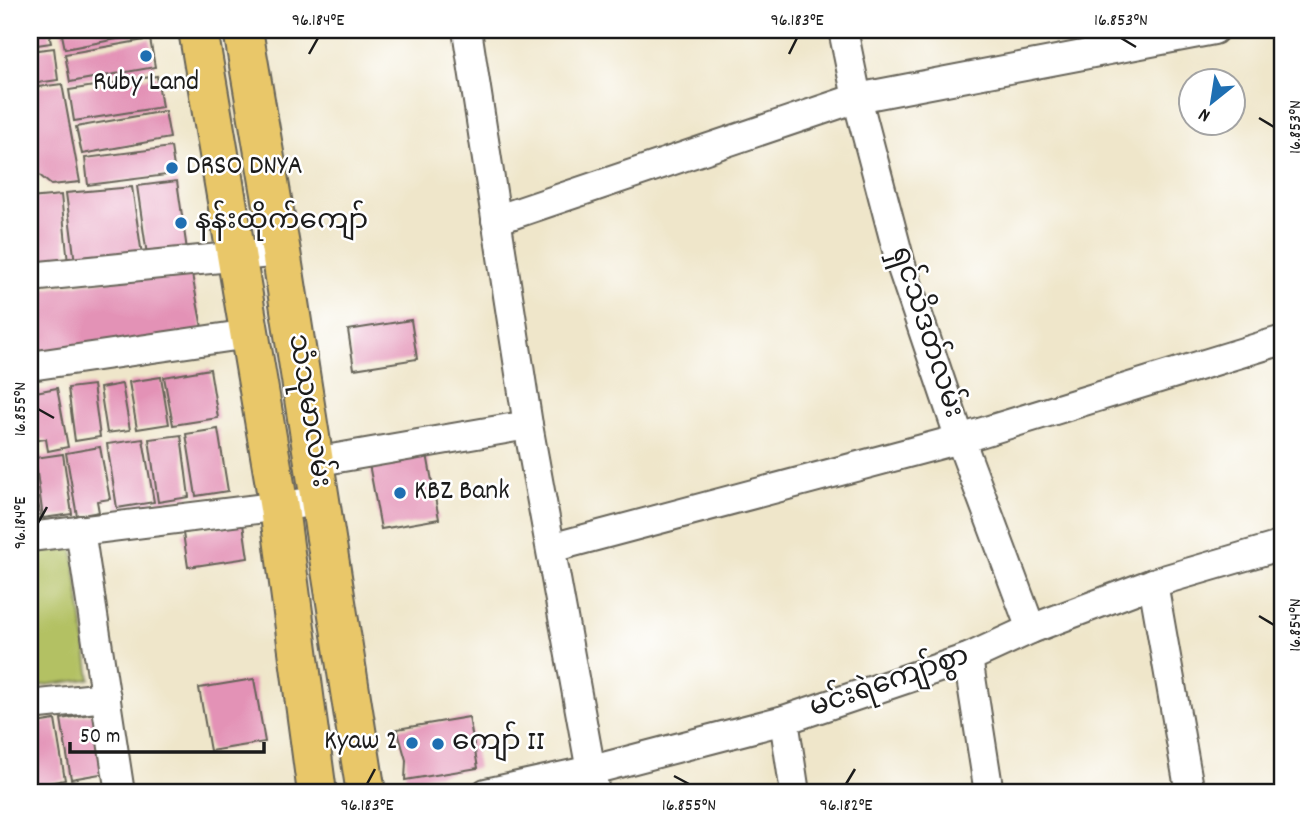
<svg xmlns="http://www.w3.org/2000/svg" width="1313" height="823" font-family="Dekko,'Noto Sans Myanmar',sans-serif">
<rect width="100%" height="100%" fill="#fff"/>
<filter id="ink" filterUnits="userSpaceOnUse"><feTurbulence type="fractalNoise" baseFrequency=".0143" numOctaves="2"/><feDisplacementMap in="SourceGraphic" scale="14" xChannelSelector="R" yChannelSelector="G"/><feConvolveMatrix kernelMatrix="1 2 1 2 8 2 1 2 1" color-interpolation-filters="sRGB"/></filter>
<filter id="wash" filterUnits="userSpaceOnUse"><feTurbulence type="fractalNoise" baseFrequency=".00686" numOctaves="4" result="noise"/><feDisplacementMap in="SourceGraphic" scale="28" xChannelSelector="R" yChannelSelector="G"/><feGaussianBlur stdDeviation="1.57" result="paint"/><feColorMatrix in="noise" values="0 0 0 0 0 0 0 0 0 0 0 0 0 0 0 0 0 1.4 0 .05"/><feComposite in="paint" operator="in"/></filter>
<g filter="url(#wash)">
<rect width="100%" height="100%" fill="#efe6ca"/>
<path fill="#b3c164" stroke="#686e40" stroke-width="2" d="M72,543l18,136 -60,8v-139z"/>
<g id="blocks">
<g fill="#e392b6">
<path d="M30,30h18l3,13 -21,3z"/>
<path d="M61,30h86l1,3 -83,16z"/>
<path d="M150,39l5,28 -85,15 -5,-28z"/>
<path d="M54,48l4,32 -28,4v-33z"/>
<path d="M157,76l5,31 -88,14 -5,-31z"/>
<path d="M62,84l18,98 -29,3 -21,-18v-79z"/>
<path d="M165,111l5,27 -88,16 -6,-27z"/>
<path d="M171,147l4,27 -87,11 -3,-27z"/>
<path d="M177,181l10,69 -40,5 -10,-69z"/>
<path d="M132,187l10,68 -67,8 -9,-70z"/>
<path d="M61,195l7,68 -37,4 -1,-69z"/>
<path d="M191,269l12,64 -173,23v-65z"/>
<path d="M411,320l6,39 -63,10 -6,-39z"/>
<path d="M210,369l8,49 -45,7 -9,-48z"/>
<path d="M161,377l8,47 -32,5 -8,-47z"/>
<path d="M122,384l8,46 -23,3 -7,-45z"/>
<path d="M93,385l7,52 -25,4 -7,-53z"/>
<path d="M57,388l11,59 -20,4 -2,-12 -15,2 -1,-48z"/>
<path d="M218,429l10,62 -32,5 -10,-62z"/>
<path d="M181,435l8,62 -31,5 -9,-63z"/>
<path d="M143,439l11,63 -37,6 -10,-64z"/>
<path d="M100,447l10,52 -13,2 2,11 -22,4 -11,-63z"/>
<path d="M63,454l9,60 -29,4 -8,-60z"/>
<path d="M427,454l12,65 -58,10 -12,-65z"/>
<path d="M30,465l11,53 -11,2z"/>
<path d="M243,524l5,34 -60,9 -5,-34z"/>
<path d="M254,679l11,63 -55,9 -11,-63z"/>
<path d="M96,713l10,60 -35,6 -10,-60z"/>
<path d="M469,717l9,51 -73,12 1,-20 -9,-31z"/>
<path d="M55,720l10,60 -35,6v-62z"/>
</g>
</g>
</g>
<g filter="url(#ink)">
<use href="#blocks" fill-opacity="0" stroke="#666359" stroke-width="2"/>
<g fill="none" stroke-linecap="round" stroke-linejoin="round">
<g stroke="#666359" stroke-width="32">
<g id="minor">
<path d="M467,30l61,395 67,368"/>
<path d="M843,30l14,68 44,167 59,174 71,190"/>
<path d="M496,220l361,-122 357,-68"/>
<path d="M30,277l251,-25"/>
<path d="M30,366l219,-32"/>
<path d="M314,462l214,-37"/>
<path d="M80,530l40,263"/>
<path d="M30,537l291,-36"/>
<path d="M551,548l409,-109 323,-99"/>
<path d="M1153,583l37,210"/>
<path d="M968,658l21,135"/>
<path d="M30,705l76,-8"/>
<path d="M784,720l11,73"/>
<path d="M486,793l106,-23 192,-50 184,-62 63,-29 122,-46 130,-38"/>
</g>
</g>
<g stroke="#666359" stroke-width="42">
<g id="primary">
<path d="M198,30l81,478 38,285"/>
<path d="M243,30l38,222 85,541"/>
</g>
</g>
<use href="#minor" stroke="#fff" stroke-width="28"/>
<use href="#primary" stroke="#e9c769" stroke-width="38"/>
</g>
</g>
<path fill="none" stroke="#1c1c1c" stroke-width="2.5" d="M1121,38l15,9M309,54l9,-16M789,54l8,-16M1259,118l15,9M38,409l16,9M38,523l9,-16M1259,616l15,9M674,776l15,8M367,784l8,-15M846,784l9,-15"/>
<g fill="#1f6fb2" stroke="#fff" stroke-width="2.5">
<circle cx="146" cy="56" r="7"/>
<circle cx="172" cy="168" r="7"/>
<circle cx="181" cy="223" r="7"/>
<circle cx="400" cy="493" r="7"/>
<circle cx="412" cy="743" r="7"/>
<circle cx="438" cy="744" r="7"/>
</g>
<g text-anchor="middle" dominant-baseline="central" stroke-width="5" stroke-linejoin="round" paint-order="stroke">
<g font-size="28" fill="#1c1c1c" stroke="#fff" text-anchor="start">
<text x="146" y="84" text-anchor="middle">Ruby Land</text>
<text x="186" y="168">DRSO DNYA</text>
<text x="195" y="223">နန်းထိုက်ကျော်</text>
<text x="414" y="493">KBZ Bank</text>
<text x="398" y="743" text-anchor="end">Kyaw 2</text>
<text x="452" y="744">ကျော် II</text>
</g>
<g font-size="28" fill="#1c1c1c" stroke="#fff">
<text transform="translate(925 333) rotate(72)">ရှင်သိဒတ်လမ်း</text>
<text transform="translate(307 411) rotate(81)">သံသုမာလမ်း</text>
<text transform="translate(890 684) rotate(-19)">မင်းရဲကျော်စွာ</text>
</g>
</g>
<rect width="1313" height="823" fill="none" stroke="#fff" stroke-width="77"/>
<g transform="translate(1212 102) rotate(210)"><circle r="33" fill="#ffffff" stroke="#a4a4a4" stroke-width="2"/>
<path d="M0-5L12 26L0 18L-12 26Z" fill="#1f6fb2"/>
<text y="-10" font-size="19" font-weight="bold" text-anchor="middle" fill="#1c1c1c">N</text>
</g>
<path d="M70 742v10h194v-10" fill="none" stroke="#1c1c1c" stroke-width="3.5"/>
<text x="80" y="742" font-size="21" fill="#1c1c1c" stroke="#ffffff" stroke-width="5" paint-order="stroke">50 m</text>
<rect x="38" y="38" width="1236" height="746" fill="none" stroke="#1c1c1c" stroke-width="2.5"/>
<g font-size="18" text-anchor="middle" fill="#1c1c1c">
<text x="318" y="25">96.184°E</text>
<text x="797" y="25">96.183°E</text>
<text x="1121" y="25">16.853°N</text>
<text transform="translate(1294 127) rotate(-90)" y="6">16.853°N</text>
<text transform="translate(19 409) rotate(-90)" y="6">16.855°N</text>
<text transform="translate(19 523) rotate(-90)" y="6">96.184°E</text>
<text transform="translate(1294 625) rotate(-90)" y="6">16.854°N</text>
<text x="367" y="810">96.183°E</text>
<text x="689" y="810">16.855°N</text>
<text x="846" y="810">96.182°E</text>
</g>
</svg>
